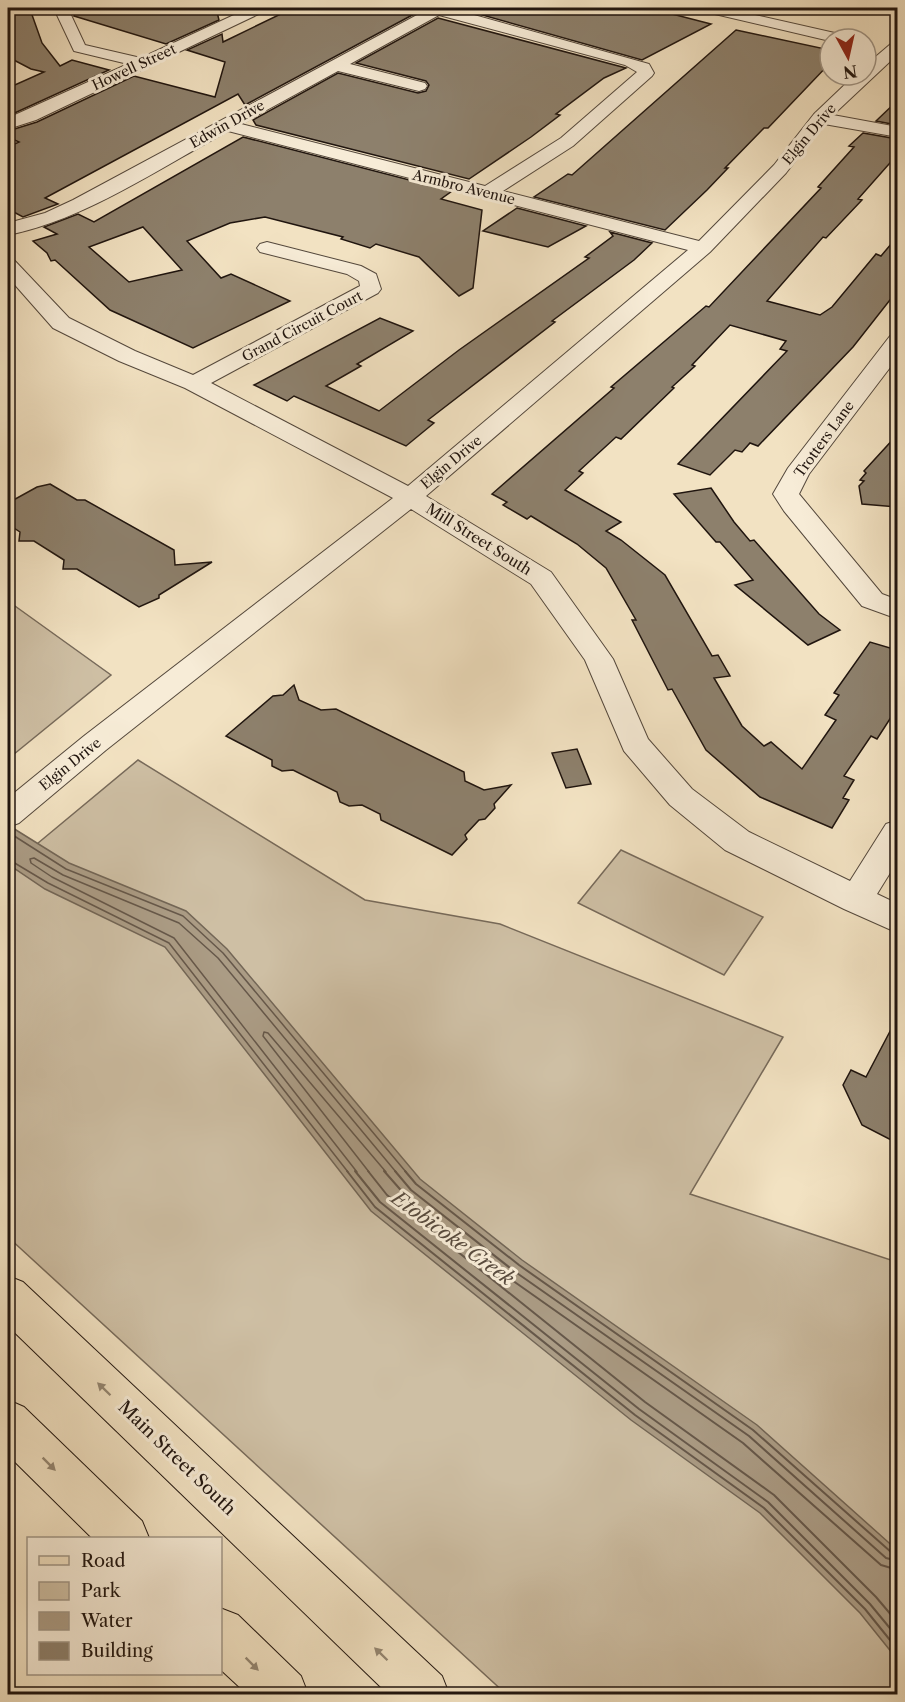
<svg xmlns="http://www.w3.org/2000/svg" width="905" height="1702" font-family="'Libre Caslon Text',serif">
<rect width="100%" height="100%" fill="#f2e2c2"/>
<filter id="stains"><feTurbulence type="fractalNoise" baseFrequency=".00333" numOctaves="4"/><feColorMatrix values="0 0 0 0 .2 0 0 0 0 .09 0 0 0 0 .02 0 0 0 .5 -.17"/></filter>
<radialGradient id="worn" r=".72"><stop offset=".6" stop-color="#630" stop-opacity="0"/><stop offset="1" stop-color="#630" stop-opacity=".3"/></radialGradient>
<g fill="#cebfa4" stroke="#776a5a" stroke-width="1.5">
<path d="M8,601l103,74 -103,84z"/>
<path d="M138,760l227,140 135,24 283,113 -93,157 207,68v432h-391l-498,-457v-369z"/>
<path d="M621,850l142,67 -39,58 -146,-72z"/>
</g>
<path fill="#ab9c85" stroke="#736656" stroke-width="1.5" d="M8,825l61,38 117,48 41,38 193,230 102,81 235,165 140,125v109l-37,-46 -100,-100 -129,-93 -260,-209 -206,-264 -120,-58 -37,-25z"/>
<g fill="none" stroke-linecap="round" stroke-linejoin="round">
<g stroke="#66584a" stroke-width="1.5">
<path d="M8,832l58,37 117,47 40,37 183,219"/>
<path d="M8,859l40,24 121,60 179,229"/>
<path d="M357,1172l-183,-234 -122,-61 -21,-14 -1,-4 4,-1 29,17 116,48 39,35 178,214"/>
<path d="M369,1172l-106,-136 1,-4 4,1 118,139"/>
</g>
<g stroke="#66584a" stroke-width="2">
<path d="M347,1171l28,36 260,208 129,93 101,101 33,41"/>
<path d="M355,1171l25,31 259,207 129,93 102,102 28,34"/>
<path d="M368,1171l19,24 258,207 129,93 102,102 22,26"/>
<path d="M384,1171l22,25 103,82 234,165 138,122 17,5"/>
<path d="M395,1171l16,19 103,81 235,165 137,122 12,3"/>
<path d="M405,1171l11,13 103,81 234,165 138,122 7,2"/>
</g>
</g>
<g fill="#8d806c" stroke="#20150f" stroke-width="1.5" fill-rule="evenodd">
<path d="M78,8h138l3,12 -53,24 -92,-28z"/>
<path d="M302,8h86l28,5 -171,92 -7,-11 -193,104 13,6 -35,13 -15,-8v-62l11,-5 -11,-5v-6l29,-9 97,-46 81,21 10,-35 -38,-12 35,-16 1,8 68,-33 5,1z"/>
<path d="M476,8h173l62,16 -69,36 -174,-49z"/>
<path d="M8,10l23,2 11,31 18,23 12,-6 37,10 -101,46v-28l36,-16 -13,-3 -23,-12z"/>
<path d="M438,18l188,50 -22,10 -48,36 4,1 -29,22 -62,42 -213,-54 -3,-5 85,-47 80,20 8,-2 3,-6 -3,-4 -70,-18z"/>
<path d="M736,30l94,20v13l-62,65h-4l-39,40h3l-21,22 -42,40 -131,-33 34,-23 4,1z"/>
<path d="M897,101v24l-21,-4z"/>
<path d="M863,133l34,6v16l-39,44 4,1 -36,38 -3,-1 -56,64 53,14 12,-8 44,-53 5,2 16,-19v54l-44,56 -95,99 -8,-3 -8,9 -7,-2 -25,25 -32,-11 109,-113 -7,-2 6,-8 -56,-16 -38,40 3,1 -23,21 2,1 -53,51 -5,-2 -37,34 4,2 -18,17 56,32 -15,9 15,9 44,35 47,81 6,-1 12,21 -16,2 28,48 22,20 7,-4 31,27 34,-49 -11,-5 14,-20 -5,-2 36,-51 27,8v58l-20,31 -6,-3 -27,40 10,4 -11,18 6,2 -17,28 -72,-31 -54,-47 -34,-61 -4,1 -36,-70h4l-30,-52 -29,-24 -46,-28 -4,3 -24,-14 4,-3 -15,-8 122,-106 -3,-1 95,-81 3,1 112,-119 -3,-1 36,-40 -5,-1z"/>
<path d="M243,137l209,54 -11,8 41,11 -9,78 -14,8 -40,-39 -43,-13 -6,4 -29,-9 2,-2 -78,-20 -35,6 -43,18 34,37 10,-4 59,27 -97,47 -83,-38 -55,-50 -4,1 -4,-8 -14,-12 24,-7 -13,-7 34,-13 16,8zM143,227l39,43 -53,12 -40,-35z"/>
<path d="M517,208l69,18 -38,21 -65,-16z"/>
<path d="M610,232l42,11 -18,17 -82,61 3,1 -127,98 6,3 -28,23 -112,-50 -7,5 -33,-16 126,-67 33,13 -56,33 4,2 -35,20 53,25 80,-61 130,-92 -4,-1 28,-21z"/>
<path d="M897,435v72l-35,-3 -3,-18 5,-5 -4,-1 6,-7 -2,-2z"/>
<path d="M50,484l27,16h8l89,50 1,15 37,-3 -53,33v3l-20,9 -62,-38h-14l1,-9 -30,-19h-15l1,-9 -12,-8v-21l29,-16z"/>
<path d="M711,488l23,34 16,19 4,-1 65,74 21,16 -32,15 -73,-60 18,-5 -33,-38h-4l-42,-48z"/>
<path d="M294,685l5,15 22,10 15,-1 128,63 1,9 19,9 27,-5 -17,19 1,4 -10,11 -6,1 -14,15 2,4 -15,16 -71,-35 -1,-6 -18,-9 -13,1 -9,-4 -3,-10 -44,-22 -11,1 -10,-5v-6l-46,-24 47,-40 10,-1z"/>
<path d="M577,749l14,35 -25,4 -14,-35z"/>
<path d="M897,1018v125l-35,-18 -19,-40 8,-15 15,7z"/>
</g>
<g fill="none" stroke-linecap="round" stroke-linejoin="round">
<g stroke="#54483c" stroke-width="2">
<g id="minor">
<path d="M62,8h14l-5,7 14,30 56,13 108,-50h18l-2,3 -229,109 -28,9v-11l120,-54 -54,-13 -17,-36z"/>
<path d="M430,8h19l200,56 5,9 -2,3 -79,70 -70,45 196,50 75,-76 40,-51 41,-39h11v-10l27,-23 5,-2v14l-65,61 65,12v10l-74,-13 -38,49 -76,79 -284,244 125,76 62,87 35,80 44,50 57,43 101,49 36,-57 12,-4v40l-21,34 21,10v29l-54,-24 -119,-59 -55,-45 -46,-54 -39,-91 -54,-76 -120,-75 -305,241 -87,73 -11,4v-29l76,-62 309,-238 -208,-110 -66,-27 -66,-33 -45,-51v-18l7,2 54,57 66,33 58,24 167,-89 -1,-5 -12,-7 -87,-22 -3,-4 3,-4 7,-2 94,24 15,8 5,15 -3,4 -167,90 197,103 280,-236 -460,-119c-68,37 -144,89 -220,104v-12l37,-10 28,-13zM439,15l186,50 12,7 -76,66 -76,48 -244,-62 97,-53 81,20 6,-2 2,-3 -2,-3 -75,-19z"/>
<path d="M700,8h24l124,28 3,3 -21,2 -128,-30z"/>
<path d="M898,335v22l-89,117 -10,20 83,100 16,6v19l-36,-13 -78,-95 -11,-17 15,-26 102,-132z"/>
</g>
</g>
<g stroke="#20150f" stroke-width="2">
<g id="major">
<path d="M8,1276l15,6 419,394 7,18h-61l-380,-368z"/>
<path d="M8,1400l16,7 118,114 7,17h-57l-84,-83z"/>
<path d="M220,1608l18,7 63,61 7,18h-61l-27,-25z"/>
</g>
</g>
<use href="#minor" fill="#f7ecd7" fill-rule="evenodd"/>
<use href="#major" fill="#f2e2c2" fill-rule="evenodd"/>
</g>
<defs><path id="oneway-solid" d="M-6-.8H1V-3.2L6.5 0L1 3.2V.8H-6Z" transform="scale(1.5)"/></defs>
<g fill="#948671">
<use href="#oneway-solid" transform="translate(104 1389) rotate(-136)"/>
<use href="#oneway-solid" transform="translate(49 1464) rotate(45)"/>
<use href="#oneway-solid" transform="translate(381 1654) rotate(-136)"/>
<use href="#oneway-solid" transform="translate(252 1664) rotate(45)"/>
</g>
<g text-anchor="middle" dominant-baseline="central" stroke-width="6" stroke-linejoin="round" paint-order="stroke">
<g font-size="14" fill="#20150f" stroke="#f7ecd7">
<text transform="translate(134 67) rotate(-25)">Howell Street</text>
<text transform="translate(227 124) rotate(-29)">Edwin Drive</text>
<text transform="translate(809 134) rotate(-50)">Elgin Drive</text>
<text transform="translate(464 187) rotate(14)">Armbro Avenue</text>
<text transform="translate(302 326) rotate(-28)">Grand Circuit Court</text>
<text transform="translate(824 439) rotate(-54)">Trotters Lane</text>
<text transform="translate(451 462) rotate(-40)">Elgin Drive</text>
<text transform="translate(70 764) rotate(-39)">Elgin Drive</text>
</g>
<g font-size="15" fill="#20150f" stroke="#f7ecd7">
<text transform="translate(479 539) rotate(32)">Mill Street South</text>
</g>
<g font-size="18" fill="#20150f" stroke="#f7ecd7">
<text transform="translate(177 1458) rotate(44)">Main Street South</text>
</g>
<g font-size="20" font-style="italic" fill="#584b3e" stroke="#f7ecd7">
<text transform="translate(453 1238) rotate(36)">Etobicoke Creek</text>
</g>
</g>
<rect width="905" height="1702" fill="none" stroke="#f2e2c2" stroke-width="30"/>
<rect x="9" y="9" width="887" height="1684" fill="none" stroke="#20150f" stroke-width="3"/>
<rect x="15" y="15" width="875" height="1672" fill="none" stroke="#20150f" stroke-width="1.5"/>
<rect x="27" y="1537" width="195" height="138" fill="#f7ecd7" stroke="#a19687" stroke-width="1.5"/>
<rect x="39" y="1556" width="30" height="9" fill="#f2e2c2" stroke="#a19687" stroke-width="1.5"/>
<text x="81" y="1567" font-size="18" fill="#20150f">Road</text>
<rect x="39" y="1582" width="30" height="18" fill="#cebfa4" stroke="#a19687" stroke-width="1.5"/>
<text x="81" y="1597" font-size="18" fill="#20150f">Park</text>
<rect x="39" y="1612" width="30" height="18" fill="#ab9c85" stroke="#a19687" stroke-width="1.5"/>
<text x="81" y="1627" font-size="18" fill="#20150f">Water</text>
<rect x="39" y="1642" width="30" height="18" fill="#8d806c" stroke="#a19687" stroke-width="1.5"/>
<text x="81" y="1657" font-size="18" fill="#20150f">Building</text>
<g transform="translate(848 57) rotate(172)"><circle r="28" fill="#f7ecd7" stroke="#a19687" stroke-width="1.5"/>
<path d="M0-4.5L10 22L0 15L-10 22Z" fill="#8f2418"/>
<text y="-9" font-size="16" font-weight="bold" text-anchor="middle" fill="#20150f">N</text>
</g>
<rect width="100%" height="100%" filter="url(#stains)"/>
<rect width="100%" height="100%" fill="url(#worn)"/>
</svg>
